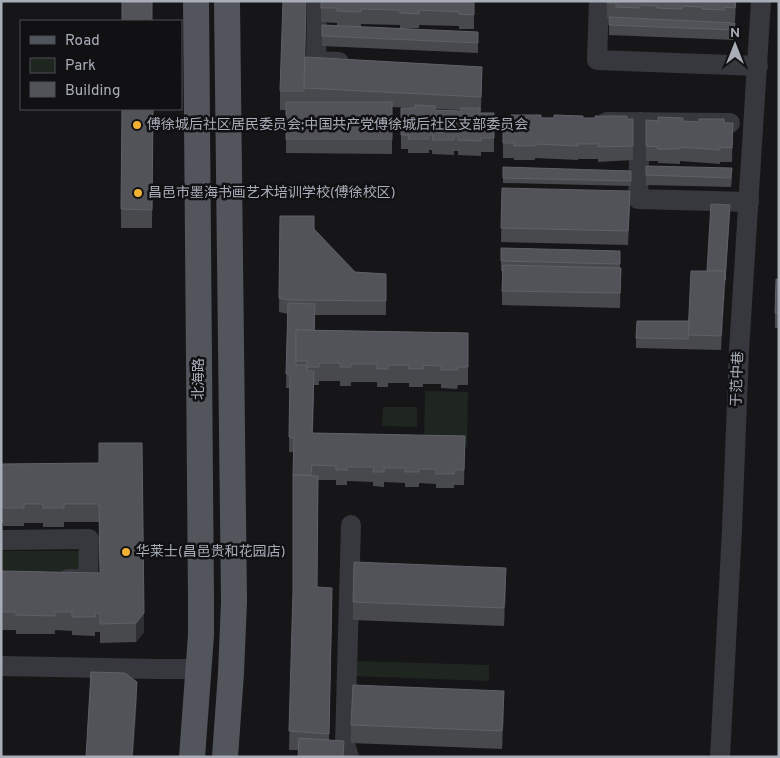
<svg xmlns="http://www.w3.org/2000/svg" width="780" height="758" font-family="Overpass,'Noto Sans SC',sans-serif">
<rect width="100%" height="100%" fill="#161618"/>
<g fill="#1e261f">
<path d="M425,391l43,1 -1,55 -43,-1z"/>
<path d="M383,407h34v20l-35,-1z"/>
<path d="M1,551h80v21l-80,-1z"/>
<path d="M353,661l136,4v16l-136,-5z"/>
</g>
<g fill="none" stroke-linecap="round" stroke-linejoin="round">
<g stroke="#37383d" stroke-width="20">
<path d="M317,1l-1,60 23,1"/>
<path d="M599,1l-2,59 161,6"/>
<path d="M607,122l123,1"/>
<path d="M640,122l-2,77 111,3"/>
<path d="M1,540l88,-1 -1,40h-20"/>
<path d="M1,666l156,3h42"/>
<path d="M349,757l-4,-13 6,-219"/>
<path d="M720,757l12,-228 7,-178 22,-350"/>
</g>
<g stroke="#53555c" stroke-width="26">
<path d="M192,757l9,-122v-35l-5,-599"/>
<path d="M225,757l6,-84 3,-71 -7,-601"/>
</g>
</g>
<g fill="#47494d" fill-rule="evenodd">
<path d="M321,1h153v28h-15v-3l-40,-1v3h-19v-3l-39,-1v3l-24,-1v-3l-16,-1z"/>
<path d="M607,1h129l-1,21h-11l11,1 -1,17 -125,-5v-17h-2z"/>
<path d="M322,36l156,7v10l-156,-7z"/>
<path d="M305,57l177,10 -1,44h-1v2l14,15v24h-13v4l-23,-1v-4h-4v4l-22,-1v-4h-3v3h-21v-4h-7v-14l14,-27 -23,-1v47l-106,-1v-43h-6v-19zM435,109l26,1v1l-26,-1z"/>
<path d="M153,109l-1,119h-31v-19z"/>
<path d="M503,117l130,2v41l-35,2v-3h-20v1l-43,-2v2h-21v-2h-11z"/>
<path d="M646,120l87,3 -1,39h-12v2l-40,-3v3l-22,-1v-2h-12z"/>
<path d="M646,166l86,12 -1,9 -85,-2z"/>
<path d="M503,167l128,4v15l-128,-3z"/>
<path d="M502,188l128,18 -2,39 -127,-3z"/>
<path d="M730,210l-9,140 -85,-2v-10l53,-17z"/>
<path d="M280,216l34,13 41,43 31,2v41h-71v15l153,3v52h-10l-1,4 -16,-1v-4h-18v3h-14v-4h-21v4h-11v-5h-26v4h-11v-5h-21v4h-5l-1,48 152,3 -1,49h-10v3h-18v-4l-17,-1v4h-14v-4l-21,-1v5l-11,-1v-4l-26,-1v4h-11v-5h-18l-1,107 15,20 -3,133 15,17 -45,-7h-10l4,-158v-140h-4l1,-64h-4l2,-74 -9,-2z"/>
<path d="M501,248l119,3v17h1l-1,40 -118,-3v-34h-1z"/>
<path d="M779,280v48h-4v-15z"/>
<path d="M99,463l45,169 -8,10 -36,1v-11h-5v4l-23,-1v-4l-17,-1v4h-39v-4h-15v-59l99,2 -1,-51h-35v5h-21v-4h-19v3h-21v-3h-2v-59z"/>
<path d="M506,587l-2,39 -151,-6v-18z"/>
<path d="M504,710l-2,39 -151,-6v-18z"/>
</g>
<g fill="#2f3033">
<path d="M730,210l-9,140v-14l4,-65z"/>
<path d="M506,568v19l-2,39v-18z"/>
<path d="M144,613v19l-8,10v-19z"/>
<path d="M137,682v19l-4,56h-1z"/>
<path d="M504,691v19l-2,39v-18z"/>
</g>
<g fill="#525359" stroke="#5f6168">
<rect x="122" y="1" width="30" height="20"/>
<path d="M283,1h23l-2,90h-24z"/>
<path d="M321,1h153v14l-15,-1v-2l-40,-2v4l-19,-1v-3l-39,-1v3l-24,-1v-3h-16z"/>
<path d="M607,1h129l-1,7 -11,-1v3l-22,-1v-2l-20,-1v3l-25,-1v-2l-18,-1v3l-23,-1v-4h-9z"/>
<path d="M609,17l126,6 -1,7 -125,-5z"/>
<path d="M322,25l156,7v11l-156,-7z"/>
<path d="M305,57l177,10 -1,30 -177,-9z"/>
<rect x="286" y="102" width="106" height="37"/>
<path d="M415,105l20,1v4l26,1v-3h19v5h14v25h-13v3l-23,-1v-4h-4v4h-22l1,-5h-4v4h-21l1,-4h-8v-27h14z"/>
<path d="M122,109h31l-1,101 -31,-1z"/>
<path d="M511,115h30v3h13v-3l29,1v2h12v-2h32v3h6v27l-35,1v-3h-20v2l-43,-2v2h-21v-3h-11v-26l8,1z"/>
<path d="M658,117l25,1v3l16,1v-3h25v4h9l-1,25 -12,-1v3l-40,-3v2h-22v-2l-12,-1v-26l12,1z"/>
<path d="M646,166l86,2 -1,10 -85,-3z"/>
<path d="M503,167l128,4v10l-128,-3z"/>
<path d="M502,188l128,3 -2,40 -127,-3z"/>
<path d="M711,204l19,1 -5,75v-9h-18z"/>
<path d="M280,216h34v13l41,43 31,2v27l-97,-1 -10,-2z"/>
<path d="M501,248l119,3v13l-119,-3z"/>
<path d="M503,265l118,3 -1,25 -118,-2z"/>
<path d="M691,271h34l-4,65 -33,-1z"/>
<path d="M776,279l3,1v33h-4z"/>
<path d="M288,303l27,1 -1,26h-18v35h11v6h7l-2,62 153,3 -1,34h-10v4h-18v-5h-17v3h-14v-4h-21v4h-11l1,-5h-27v3h-11v-4l-24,-1 -1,10h-18l1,-37 -5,-1 1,-63h-4z"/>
<path d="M637,321h52l-1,18 -52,-1z"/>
<path d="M296,330l172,3v34h-10l-1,3h-16v-4l-18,-1v4h-14v-4h-21v4h-11v-5h-26v3h-11v-4h-21v4h-12v-6h-11z"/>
<path d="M99,443h43l2,170 -8,10 -36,1v-11h-5v4h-23v-5h-17v4l-39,-1v-3h-15v-41l99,2 -1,-69h-35v4h-21v-4h-19v4h-21v-3h-2v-41l98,-1z"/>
<path d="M293,475l25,1 -1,111 15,1 -3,146 -40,-3 4,-139z"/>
<path d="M354,562l152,6 -2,40 -151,-6z"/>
<path d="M91,672l34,1 12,9 -5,75h-46z"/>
<path d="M353,685l151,6 -2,40 -151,-6z"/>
<path d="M299,738l45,3 -1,16h-45z"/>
</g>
<g fill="#f2b134" stroke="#111113" stroke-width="2">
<circle cx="137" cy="125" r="5"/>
<circle cx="138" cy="193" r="5"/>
<circle cx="126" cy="552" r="5"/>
</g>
<g text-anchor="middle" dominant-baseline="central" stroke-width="5" stroke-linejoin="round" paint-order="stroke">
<g font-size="14" fill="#a8adb8" stroke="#111113" text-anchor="start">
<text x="147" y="125">傅徐城后社区居民委员会;中国共产党傅徐城后社区支部委员会</text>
<text x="148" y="193">昌邑市墨海书画艺术培训学校(傅徐校区)</text>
<text x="136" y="552">华莱士(昌邑贵和花园店)</text>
</g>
<g font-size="14" fill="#a8adb8" stroke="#111113">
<text transform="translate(199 379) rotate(-90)">北海路</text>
<text transform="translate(738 379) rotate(-88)">于范中巷</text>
</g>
</g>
<rect width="780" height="758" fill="none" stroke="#a8adb8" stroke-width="5"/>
<rect x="20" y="20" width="162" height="90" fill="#111113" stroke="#4d4f55"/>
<rect x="30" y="36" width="25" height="8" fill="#53555c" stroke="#4d4f55"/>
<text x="65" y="45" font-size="15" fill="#a8adb8">Road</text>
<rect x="30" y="58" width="25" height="15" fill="#1e261f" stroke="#4d4f55"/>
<text x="65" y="70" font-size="15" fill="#a8adb8">Park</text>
<rect x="30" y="82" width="25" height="15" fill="#525359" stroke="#4d4f55"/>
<text x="65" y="95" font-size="15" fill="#a8adb8">Building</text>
<g transform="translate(735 45)" stroke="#111113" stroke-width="4" paint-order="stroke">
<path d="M0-4L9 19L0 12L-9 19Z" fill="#a8adb8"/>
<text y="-8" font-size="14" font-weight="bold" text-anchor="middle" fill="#a8adb8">N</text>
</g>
</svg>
